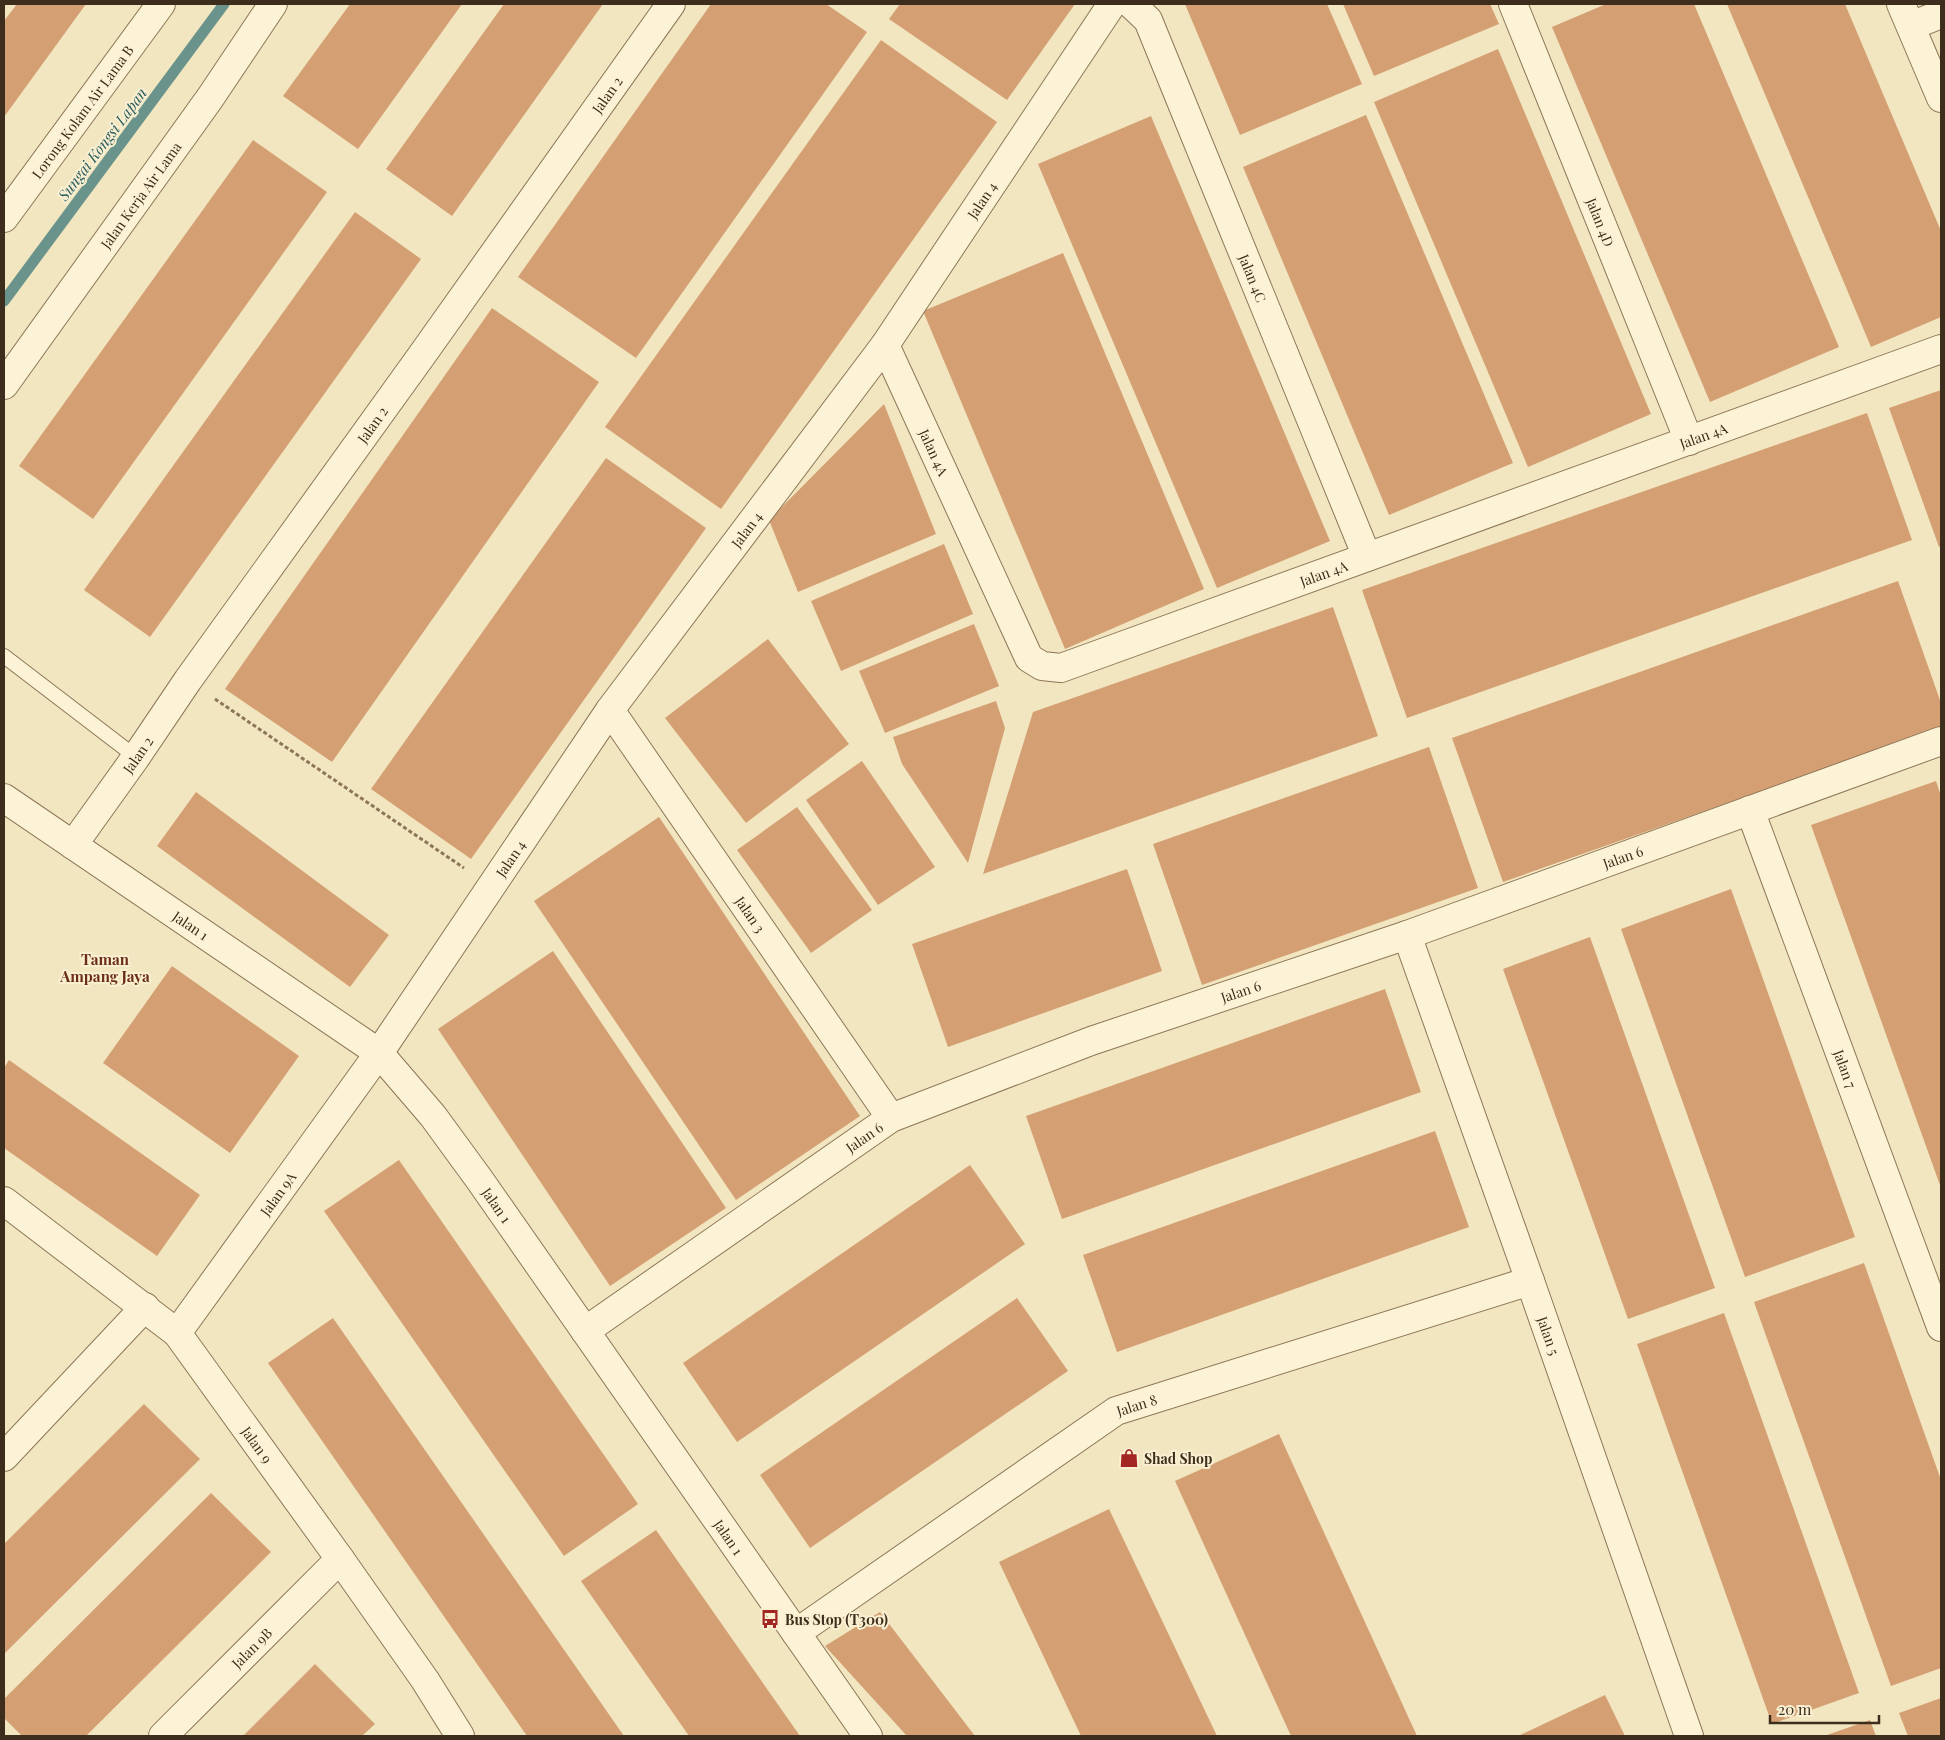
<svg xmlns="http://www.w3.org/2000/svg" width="1945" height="1740" font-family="'Playfair Display',serif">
<rect width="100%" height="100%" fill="#f2e6c1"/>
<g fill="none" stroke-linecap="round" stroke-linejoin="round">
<path stroke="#6a938b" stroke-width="11" d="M4,301l220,-297"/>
</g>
<g fill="#d4a073">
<path d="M17,4h69l-82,113v-96z"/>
<path d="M350,4h112l-104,145 -75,-53z"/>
<path d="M504,4h99l-151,212 -66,-47z"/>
<path d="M711,4h115l41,28 -231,326 -118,-81z"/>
<path d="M900,4h175l-68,96 -118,-81z"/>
<path d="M1185,4h142l35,80 -122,51z"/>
<path d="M1343,4h147l9,20 -125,52z"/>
<path d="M1606,4h88l145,343 -129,55 -158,-375z"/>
<path d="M1727,4h118l96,227v86l-70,30z"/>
<path d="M881,40l116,82 -276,387 -116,-82z"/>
<path d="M1498,49l153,365 -123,53 -154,-365z"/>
<path d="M1366,115l147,348 -124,52 -146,-348z"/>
<path d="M1151,116l179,425 -113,47 -179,-424z"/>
<path d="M253,140l74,52 -234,327 -74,-53z"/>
<path d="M355,212l66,47 -271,378 -66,-47z"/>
<path d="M1063,253l141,336 -139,60 -142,-338z"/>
<path d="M492,308l107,74 -267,380 -107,-73z"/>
<path d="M1941,390v156l-2,1 -50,-139z"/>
<path d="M884,404l52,130 -138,58 -29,-72z"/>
<path d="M1867,413l45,127 -505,178 -45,-128z"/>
<path d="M606,458l100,70 -235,331 -100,-70z"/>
<path d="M944,544l29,70 -132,57 -30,-70z"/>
<path d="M1898,581l43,122v25l-438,154 -51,-144z"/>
<path d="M1333,607l45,129 -395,138 50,-162z"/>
<path d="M974,624l25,62 -114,47 -26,-62z"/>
<path d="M768,639l81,105 -103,79 -81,-105z"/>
<path d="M996,701l9,27 -37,135 -66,-99 -9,-27z"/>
<path d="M1429,747l49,141 -276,97 -49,-141z"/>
<path d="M862,761l73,106 -57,38 -72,-105z"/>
<path d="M1936,781l5,15v392l-130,-363z"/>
<path d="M196,792l193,143 -39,52 -193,-141z"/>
<path d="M797,807l75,103 -61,43 -74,-103z"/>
<path d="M659,817l201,299 -124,84 -202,-299z"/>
<path d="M1127,869l35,102 -214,76 -36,-103z"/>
<path d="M1731,889l124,348 -110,40 -124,-348z"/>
<path d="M1590,937l125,351 -87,31 -125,-350z"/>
<path d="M553,951l173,257 -116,78 -172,-257z"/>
<path d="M172,966l127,90 -69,97 -127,-90z"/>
<path d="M1385,989l36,103 -359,127 -36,-103z"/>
<path d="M9,1060l191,135 -43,61 -153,-108v-80z"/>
<path d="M1435,1131l34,96 -352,125 -34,-97z"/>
<path d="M399,1160l239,344 -74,52 -240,-345z"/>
<path d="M970,1165l55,79 -288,198 -54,-79z"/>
<path d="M1864,1263l77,217v188l-50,18 -137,-384z"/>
<path d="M1017,1298l51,73 -258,177 -50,-73z"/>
<path d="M1724,1313l135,380 -87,31 -135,-380z"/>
<path d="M333,1318l291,418h-97l-259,-373z"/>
<path d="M144,1404l56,55 -196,195v-110z"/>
<path d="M1279,1434l138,302h-126l-116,-255z"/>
<path d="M211,1493l60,59 -185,184h-64l-18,-18v-19z"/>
<path d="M1109,1509l108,227h-136l-82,-174z"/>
<path d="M656,1530l144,206h-111l-108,-155z"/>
<path d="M880,1612l95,124h-68l-82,-90z"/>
<path d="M315,1664l60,60 -13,12h-119z"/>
<path d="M1605,1695l20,41h-107z"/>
<path d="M1941,1698v38h-33l-9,-23z"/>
<path d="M1870,1720l6,16h-52z"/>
</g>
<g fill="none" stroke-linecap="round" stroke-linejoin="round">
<g stroke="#8d7657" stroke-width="16">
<path id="service" d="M4,656l132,101"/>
</g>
<g stroke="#8d7657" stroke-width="30">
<g id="minor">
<path id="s1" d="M1131,4l17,16 219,537"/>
<path id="s2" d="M1513,4l176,437"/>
<path d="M1901,4l40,94"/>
<path d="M1911,26l30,-12"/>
<path id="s3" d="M4,218l157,-214"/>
<path id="s4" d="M885,345l144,313 13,8 19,2 880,-319"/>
<path id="s5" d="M610,710l281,408"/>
<path id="s6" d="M4,798l375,255 54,63 46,63 389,557"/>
<path id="s7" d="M1750,810l191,517"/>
<path id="s8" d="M73,845l63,-88 52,-77 234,-325 249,-351"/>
<path id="s9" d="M1407,935l123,346 159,455"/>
<path id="s10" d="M4,1201l173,132 163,226 85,121 35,56"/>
<path id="s11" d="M585,1331l306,-213 200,-77 316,-106 534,-194"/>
<path id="s12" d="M177,1333l202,-280 231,-343 275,-365 227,-341"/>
<path d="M4,1457l141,-150"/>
<path id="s13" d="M796,1633l320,-222 414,-130"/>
<path id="s14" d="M163,1736l177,-177"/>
</g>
</g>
<g stroke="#8d7657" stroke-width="30">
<g id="tertiary">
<path id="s15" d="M4,385l206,-287 63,-94"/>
</g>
</g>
<path stroke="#8d7657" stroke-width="3" stroke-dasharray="4 2.5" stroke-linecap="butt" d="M215,699l249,169"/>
<use href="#service" stroke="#fcf2d5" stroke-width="14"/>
<use href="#minor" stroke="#fcf2d5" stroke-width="28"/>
<use href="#tertiary" stroke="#fcf2d5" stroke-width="28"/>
</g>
<defs>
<g id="shop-bare" transform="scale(1.5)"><path d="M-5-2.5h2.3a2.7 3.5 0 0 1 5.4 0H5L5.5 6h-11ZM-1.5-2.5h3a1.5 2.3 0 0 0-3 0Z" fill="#a22621" stroke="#f9efd1" stroke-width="2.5" paint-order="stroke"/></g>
<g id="bus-bare" transform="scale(1.5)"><path d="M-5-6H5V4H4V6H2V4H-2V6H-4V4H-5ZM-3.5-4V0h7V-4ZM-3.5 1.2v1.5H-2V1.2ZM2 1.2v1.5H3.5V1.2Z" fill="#a22621" stroke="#f9efd1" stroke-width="2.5" paint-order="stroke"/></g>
</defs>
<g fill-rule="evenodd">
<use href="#shop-bare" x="1129" y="1458"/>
<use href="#bus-bare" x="770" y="1619"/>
</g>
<g text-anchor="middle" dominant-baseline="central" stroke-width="4" stroke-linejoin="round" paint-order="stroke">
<g font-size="14" fill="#3c2d1c" stroke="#f9efd1">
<text stroke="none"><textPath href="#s8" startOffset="921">Jalan 2</textPath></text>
<text stroke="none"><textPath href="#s3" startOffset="132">Lorong Kolam Air Lama B</textPath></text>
<text stroke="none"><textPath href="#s15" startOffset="234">Jalan Kerja Air Lama</textPath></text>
<text stroke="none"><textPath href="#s12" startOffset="1390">Jalan 4</textPath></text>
<text stroke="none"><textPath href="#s2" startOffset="235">Jalan 4D</textPath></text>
<text stroke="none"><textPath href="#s1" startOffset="302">Jalan 4C</textPath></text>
<text stroke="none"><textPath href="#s8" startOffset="516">Jalan 2</textPath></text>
<text stroke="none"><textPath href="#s4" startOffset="1062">Jalan 4A</textPath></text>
<text stroke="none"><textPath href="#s4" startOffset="118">Jalan 4A</textPath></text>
<text stroke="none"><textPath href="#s12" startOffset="985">Jalan 4</textPath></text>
<text stroke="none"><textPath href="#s4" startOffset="658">Jalan 4A</textPath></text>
<text stroke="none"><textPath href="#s8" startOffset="111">Jalan 2</textPath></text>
<text stroke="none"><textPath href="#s11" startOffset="1150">Jalan 6</textPath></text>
<text stroke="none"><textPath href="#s12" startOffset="580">Jalan 4</textPath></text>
<text stroke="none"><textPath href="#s5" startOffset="248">Jalan 3</textPath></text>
<text stroke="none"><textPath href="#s6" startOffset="226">Jalan 1</textPath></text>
<text stroke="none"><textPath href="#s11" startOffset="745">Jalan 6</textPath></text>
<text stroke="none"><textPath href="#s7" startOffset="276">Jalan 7</textPath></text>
<text stroke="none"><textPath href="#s11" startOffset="340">Jalan 6</textPath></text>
<text stroke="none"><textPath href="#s12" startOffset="172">Jalan 9A</textPath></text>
<text stroke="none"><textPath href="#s6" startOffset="646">Jalan 1</textPath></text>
<text stroke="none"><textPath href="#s9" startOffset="425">Jalan 5</textPath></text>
<text stroke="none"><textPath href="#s13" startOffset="411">Jalan 8</textPath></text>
<text stroke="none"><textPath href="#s10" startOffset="355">Jalan 9</textPath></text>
<text stroke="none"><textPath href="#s6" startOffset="1051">Jalan 1</textPath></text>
<text stroke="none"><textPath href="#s14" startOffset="125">Jalan 9B</textPath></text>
</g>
<g font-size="14" font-weight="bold" fill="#3c2d1c" stroke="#f9efd1" text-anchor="start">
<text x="1144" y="1458">Shad Shop</text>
<text x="785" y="1619">Bus Stop (T300)</text>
</g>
<g font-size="15" font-style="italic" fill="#2a5d5c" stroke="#f9efd1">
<text transform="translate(102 144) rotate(-53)">Sungai Kongsi Lapan</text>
</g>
<g font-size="15" font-weight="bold" fill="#6c2d18" stroke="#f9efd1">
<text x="105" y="959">Taman<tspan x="105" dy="17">Ampang Jaya</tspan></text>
</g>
</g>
<rect width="1945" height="1740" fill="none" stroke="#3c2d1c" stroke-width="10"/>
<path d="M1770 1715v8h109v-8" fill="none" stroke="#3c2d1c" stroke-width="2.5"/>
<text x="1778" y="1715" font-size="15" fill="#3c2d1c" stroke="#f9efd1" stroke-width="4" paint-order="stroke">20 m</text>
</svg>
